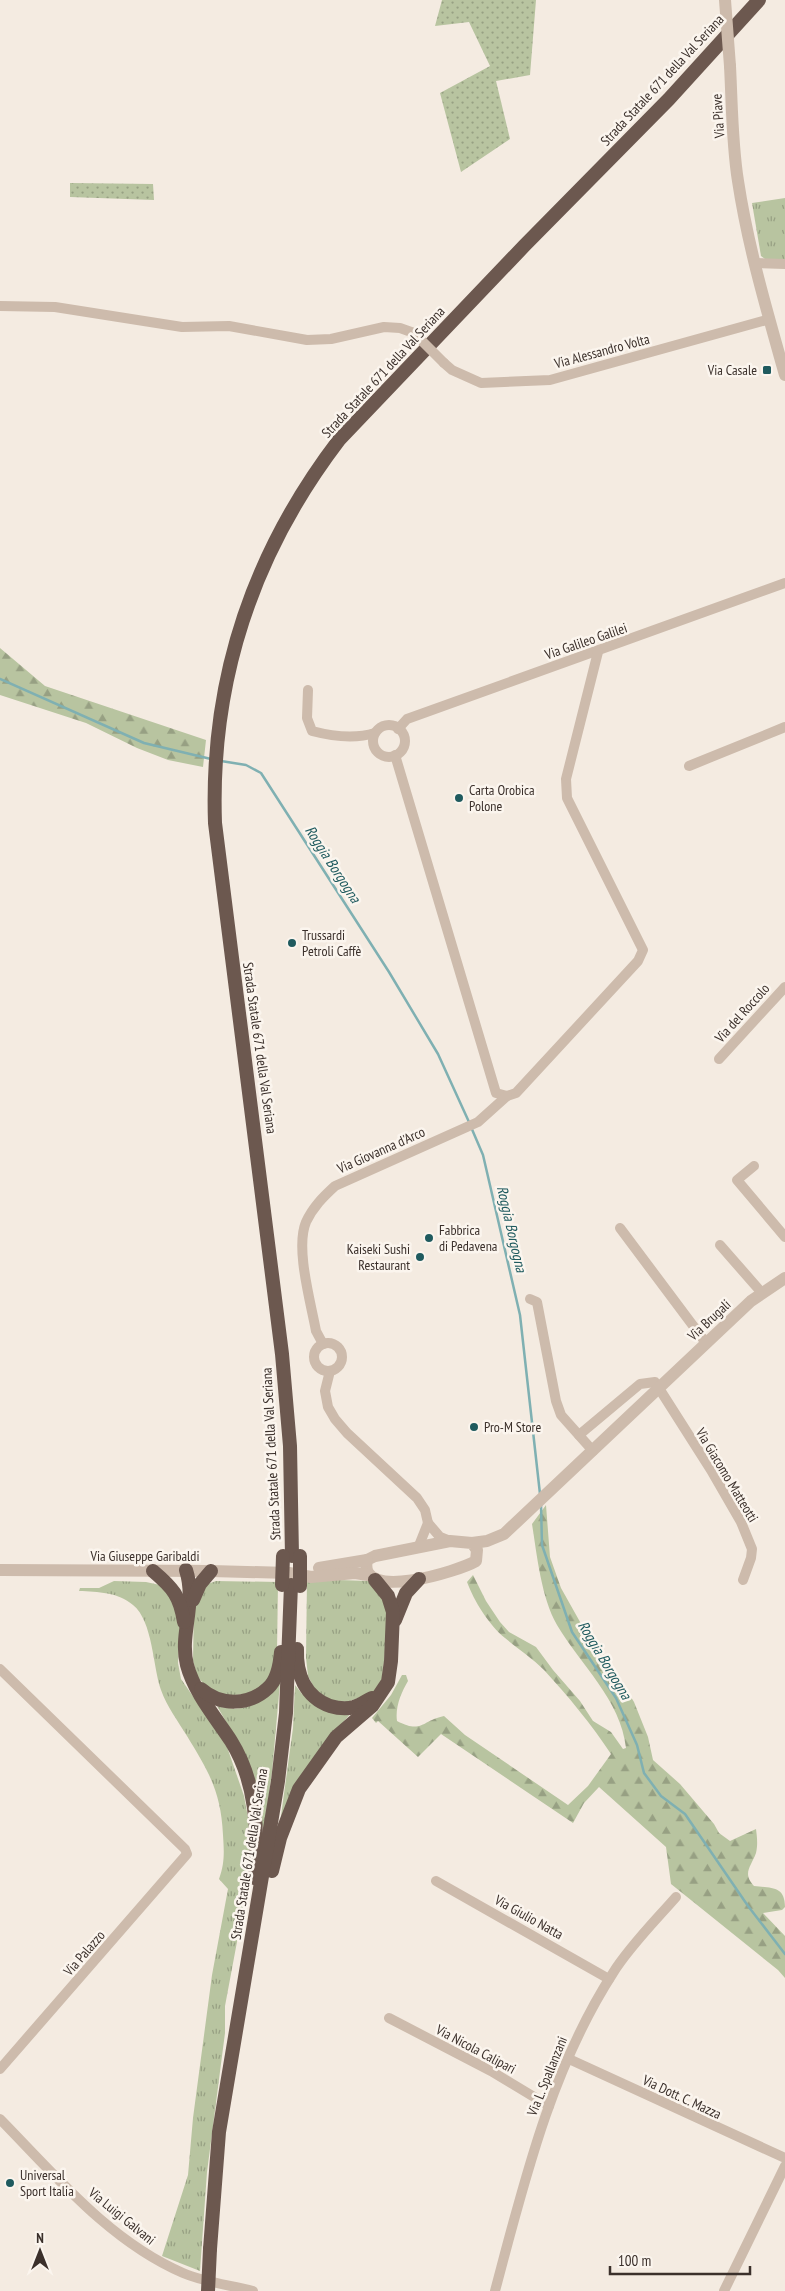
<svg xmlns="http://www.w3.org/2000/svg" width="785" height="2291" font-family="'PT Sans Narrow',sans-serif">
<defs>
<pattern id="grass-tufts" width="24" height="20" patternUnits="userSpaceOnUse" patternTransform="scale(1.25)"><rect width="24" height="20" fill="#b8c4a0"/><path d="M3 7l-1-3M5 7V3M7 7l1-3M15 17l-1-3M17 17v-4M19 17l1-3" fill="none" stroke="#97a083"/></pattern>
<pattern id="forest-firs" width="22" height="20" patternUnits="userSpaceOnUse" patternTransform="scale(1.25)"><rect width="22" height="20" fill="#b8c4a0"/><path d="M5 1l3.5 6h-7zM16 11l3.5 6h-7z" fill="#97a083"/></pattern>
<pattern id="garden-dots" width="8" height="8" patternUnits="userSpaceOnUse" patternTransform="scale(1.25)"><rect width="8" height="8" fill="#b8c4a0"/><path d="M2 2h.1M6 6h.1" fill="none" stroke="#97a083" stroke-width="1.8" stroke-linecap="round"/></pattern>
</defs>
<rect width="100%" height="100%" fill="#f4ebe1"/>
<g fill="url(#grass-tufts)">
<path d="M785,198v61h-20l-4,-3 -9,-53z"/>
<path d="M307,1579l62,2 10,7 10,29 -7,62 -8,13 -27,10 -19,-2 -12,-9 -8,-15 -2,-18z"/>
<path d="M114,1581l32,1 14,3 14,14 6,27 -2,37 3,16 45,65 18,52 5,27 2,35 -3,25 -23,123v27l-18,139 -7,99 -38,-15 26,-81 5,-57 19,-143 16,-86 -9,-10c6,-16 5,-28 4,-44 -2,-43 -14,-63 -36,-99 -9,-15 -20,-29 -26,-46 -8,-22 -8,-69 -28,-85 -15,-13 -35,-13 -54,-14l1,-3h19z"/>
<path d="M216,1581l62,1 -1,71 -7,26 -18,14 -25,3 -20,-8 -10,-12 -4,-16 1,-54 11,-21z"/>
<path d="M280,1683l-8,89 -8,59 -32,-99 -15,-26c30,8 42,-4 63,-23z"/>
<path d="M295,1685l7,9 50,18 -21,24 -51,87 13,-95z"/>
</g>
<g fill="url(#forest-firs)">
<path d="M0,648l45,38 161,54 -3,27 -35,-7 -31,-12 -51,-25 -86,-28z"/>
<path d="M546,1505l4,52 11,31 23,41 24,31 26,42 14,35 5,23 27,24 34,40 5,9 11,8 26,-12c1,8 2,15 0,24 -5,14 -14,20 -2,33 18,2 31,0 31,21l-3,3 -19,3 22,23v42l-7,-8 -107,-86 -5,-37 -67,-60 -15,16 -11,20 -132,-89 -23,23 -40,-36 -2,2 -4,-5 19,-23 11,-20h4l2,6c-7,12 -13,26 -11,40 25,13 24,0 47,-5l21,19 103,70 20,-19 23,-32c-19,-29 -43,-58 -67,-84 -12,-12 -26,-21 -39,-32 -16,-13 -31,-37 -38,-56l6,-7 13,26 14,21 9,10 27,15 17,23 27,31 13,20 18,11 12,17 3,-1c-5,-48 -46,-84 -69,-123 -16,-28 -20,-70 -25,-101z"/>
</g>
<g fill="url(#garden-dots)">
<path d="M442,0h94l-6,75 -34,6 14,58 -49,33 -21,-79 50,-27 -21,-44 -34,4z"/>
<path d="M70,183l83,1 1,16 -84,-3z"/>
</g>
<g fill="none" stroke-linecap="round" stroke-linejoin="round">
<g stroke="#7fb0b2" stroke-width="2.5">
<path d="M0,679l144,64 67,16"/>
<path d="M221,761l25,4 15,8 128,199 49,82 31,68"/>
<path d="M471,1127l12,28 37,160 20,179"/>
<path d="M541,1504l1,41 30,87 44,66 21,47 7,28 17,23 24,18 63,92 37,48"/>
</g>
<g stroke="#cdbbac" stroke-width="10">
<path d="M754,263l31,1"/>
<path d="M0,306l55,1 127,20 47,-1 78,14 24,-1 53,-12 16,1 14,5"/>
<path d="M444,363l8,7 29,13 69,-3 220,-61"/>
<path d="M308,690l-1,28 5,13c19,5 43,8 63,2"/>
<circle cx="389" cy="741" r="16"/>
<path d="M398,729l9,-10 378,-136"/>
<path d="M395,755l101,338 11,3 9,-3 122,-132 5,-11 -76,-152 -1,-19 32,-127"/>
<path d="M689,766l96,-39"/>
<path d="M719,1059l66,-72"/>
<path d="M754,1166l-17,14 48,57"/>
<path d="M620,1228l86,115"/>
<path d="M720,1245l42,48"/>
<path d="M530,1299l7,3 19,99 5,14 32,36"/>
<circle cx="328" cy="1357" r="14"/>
<path d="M323,1344l-7,-13c-5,-28 -21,-83 -10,-109 7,-15 17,-25 29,-36l143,-64 29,-26"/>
<path d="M330,1371l-5,20 3,16 7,12 12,14 70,65 8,12 3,13"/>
<path d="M579,1435l61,-51 15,-2 56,88 30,52 11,27 -1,9 -8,22"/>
<path d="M418,1548l10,-25 12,14 10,4"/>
<path d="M0,1669l185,180 2,5 -187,215"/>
<path d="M436,1881l173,98"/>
<path d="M389,2018l102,53 58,35"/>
<path d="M569,2059l216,99"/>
<path d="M0,2119c55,56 109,122 183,154 21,9 47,12 70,18"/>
<path d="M495,2291c29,-109 56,-222 118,-318 16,-26 43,-53 63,-76"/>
<path d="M724,2291l61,-125"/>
</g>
<g stroke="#cdbbac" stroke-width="12">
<path d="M730,66c2,38 2,78 8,115 10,66 29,130 47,194"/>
<path d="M472,1543l5,7 -1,11c-17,10 -119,42 -109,-1l8,-4 75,-15 22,2 15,-2 17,-7 247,-233 34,-23"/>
<path d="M319,1568l48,-8"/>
<path d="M0,1570l211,1 78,2 22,4 44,-4 13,2"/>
</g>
<g stroke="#6c584f" stroke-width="14">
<path d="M292,1556l-2,-110 -8,-92 -67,-531c-5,-143 37,-269 124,-383l185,-194 145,-147 90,-99"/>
<path d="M186,1570c11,34 -7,64 1,95 7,27 29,53 44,76 25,40 28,92 23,137"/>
<path d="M153,1571c20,17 27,25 31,51"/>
<path d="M193,1600l7,-16 11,-13"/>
<path d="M395,1620l11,-27 13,-14"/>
<path d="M297,1649c-1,25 8,48 33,57 7,2 17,3 24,1 6,-2 12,-6 18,-9"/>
<path d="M201,1689c19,17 48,17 67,-1 9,-8 12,-24 13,-36"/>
<path d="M272,1871l8,-33 19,-49 37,-52 36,-31 16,-24 3,-21 2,-49 -5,-16 -13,-16"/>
<path d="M210,2249l9,-117 59,-351 8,-68 5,-128"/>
</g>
<path stroke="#cdbbac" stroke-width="10" d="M414,333l30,30"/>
<path stroke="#cdbbac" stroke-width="12" d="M725,0l5,66"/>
<g stroke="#6c584f" stroke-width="14">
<path d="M282,1585l1,-29"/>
<path d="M300,1586v-30"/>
<path d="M208,2291l2,-42"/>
</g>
</g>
<g fill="#1f5a5e" stroke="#fbf5ee" stroke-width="2">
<rect x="762" y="365" width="10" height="10" rx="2.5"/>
<circle cx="459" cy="798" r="5"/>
<circle cx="292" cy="943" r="5"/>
<circle cx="429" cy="1238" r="5"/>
<circle cx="420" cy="1257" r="5"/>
<circle cx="474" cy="1427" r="5"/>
<circle cx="10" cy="2183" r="5"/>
</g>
<g text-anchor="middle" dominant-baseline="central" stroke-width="5" stroke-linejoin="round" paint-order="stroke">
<g font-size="14" fill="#3b302b" stroke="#fbf5ee">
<text transform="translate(662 80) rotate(-47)">Strada Statale 671 della Val Seriana</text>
<text transform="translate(718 116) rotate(-94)">Via Piave</text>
<text transform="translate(602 351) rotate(-15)">Via Alessandro Volta</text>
<text transform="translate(383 372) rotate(-47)">Strada Statale 671 della Val Seriana</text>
<text transform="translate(586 641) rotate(-19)">Via Galileo Galilei</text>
<text transform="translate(742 1013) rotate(-48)">Via del Roccolo</text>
<text transform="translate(260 1048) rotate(82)">Strada Statale 671 della Val Seriana</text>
<text transform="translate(381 1150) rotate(-24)">Via Giovanna d'Arco</text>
<text transform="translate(709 1320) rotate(-43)">Via Brugali</text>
<text transform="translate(271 1454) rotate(-93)">Strada Statale 671 della Val Seriana</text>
<text transform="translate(727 1475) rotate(59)">Via Giacomo Matteotti</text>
<text x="145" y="1556">Via Giuseppe Garibaldi</text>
<text transform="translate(249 1854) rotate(-81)">Strada Statale 671 della Val Seriana</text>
<text transform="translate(529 1917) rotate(29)">Via Giulio Natta</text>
<text transform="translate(84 1953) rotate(-49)">Via Palazzo</text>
<text transform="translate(476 2049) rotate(28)">Via Nicola Calipari</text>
<text transform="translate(547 2076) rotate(-68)">Via L. Spallanzani</text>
<text transform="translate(682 2097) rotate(25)">Via Dott. C. Mazza</text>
<text transform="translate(122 2216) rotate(39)">Via Luigi Galvani</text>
</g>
<g font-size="14" fill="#3b302b" stroke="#fbf5ee" text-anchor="start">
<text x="757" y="370" text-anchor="end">Via Casale</text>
<text x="469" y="790">Carta Orobica<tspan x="469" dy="16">Polone</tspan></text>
<text x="302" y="935">Trussardi<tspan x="302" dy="16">Petroli Caffè</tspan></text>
<text x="439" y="1230">Fabbrica<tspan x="439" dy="16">di Pedavena</tspan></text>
<text x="410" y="1249" text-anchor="end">Kaiseki Sushi<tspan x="410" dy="16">Restaurant</tspan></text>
<text x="484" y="1427">Pro-M Store</text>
<text x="20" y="2175">Universal<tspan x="20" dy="16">Sport Italia</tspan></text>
</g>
<g font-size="15" font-style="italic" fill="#1f5a5e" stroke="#fbf5ee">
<text transform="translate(333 864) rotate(57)">Roggia Borgogna</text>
<text transform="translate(512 1229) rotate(77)">Roggia Borgogna</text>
<text transform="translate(605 1660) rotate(59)">Roggia Borgogna</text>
</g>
</g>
<g transform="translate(40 2251)" stroke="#fbf5ee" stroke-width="4" paint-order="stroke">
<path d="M0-4L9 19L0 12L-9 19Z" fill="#3b302b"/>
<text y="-8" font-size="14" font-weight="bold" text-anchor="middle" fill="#3b302b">N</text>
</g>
<path d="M610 2266v8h140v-8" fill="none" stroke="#3b302b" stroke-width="2.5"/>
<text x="618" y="2266" font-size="15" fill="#3b302b" stroke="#fbf5ee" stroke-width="4" paint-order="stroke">100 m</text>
</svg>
